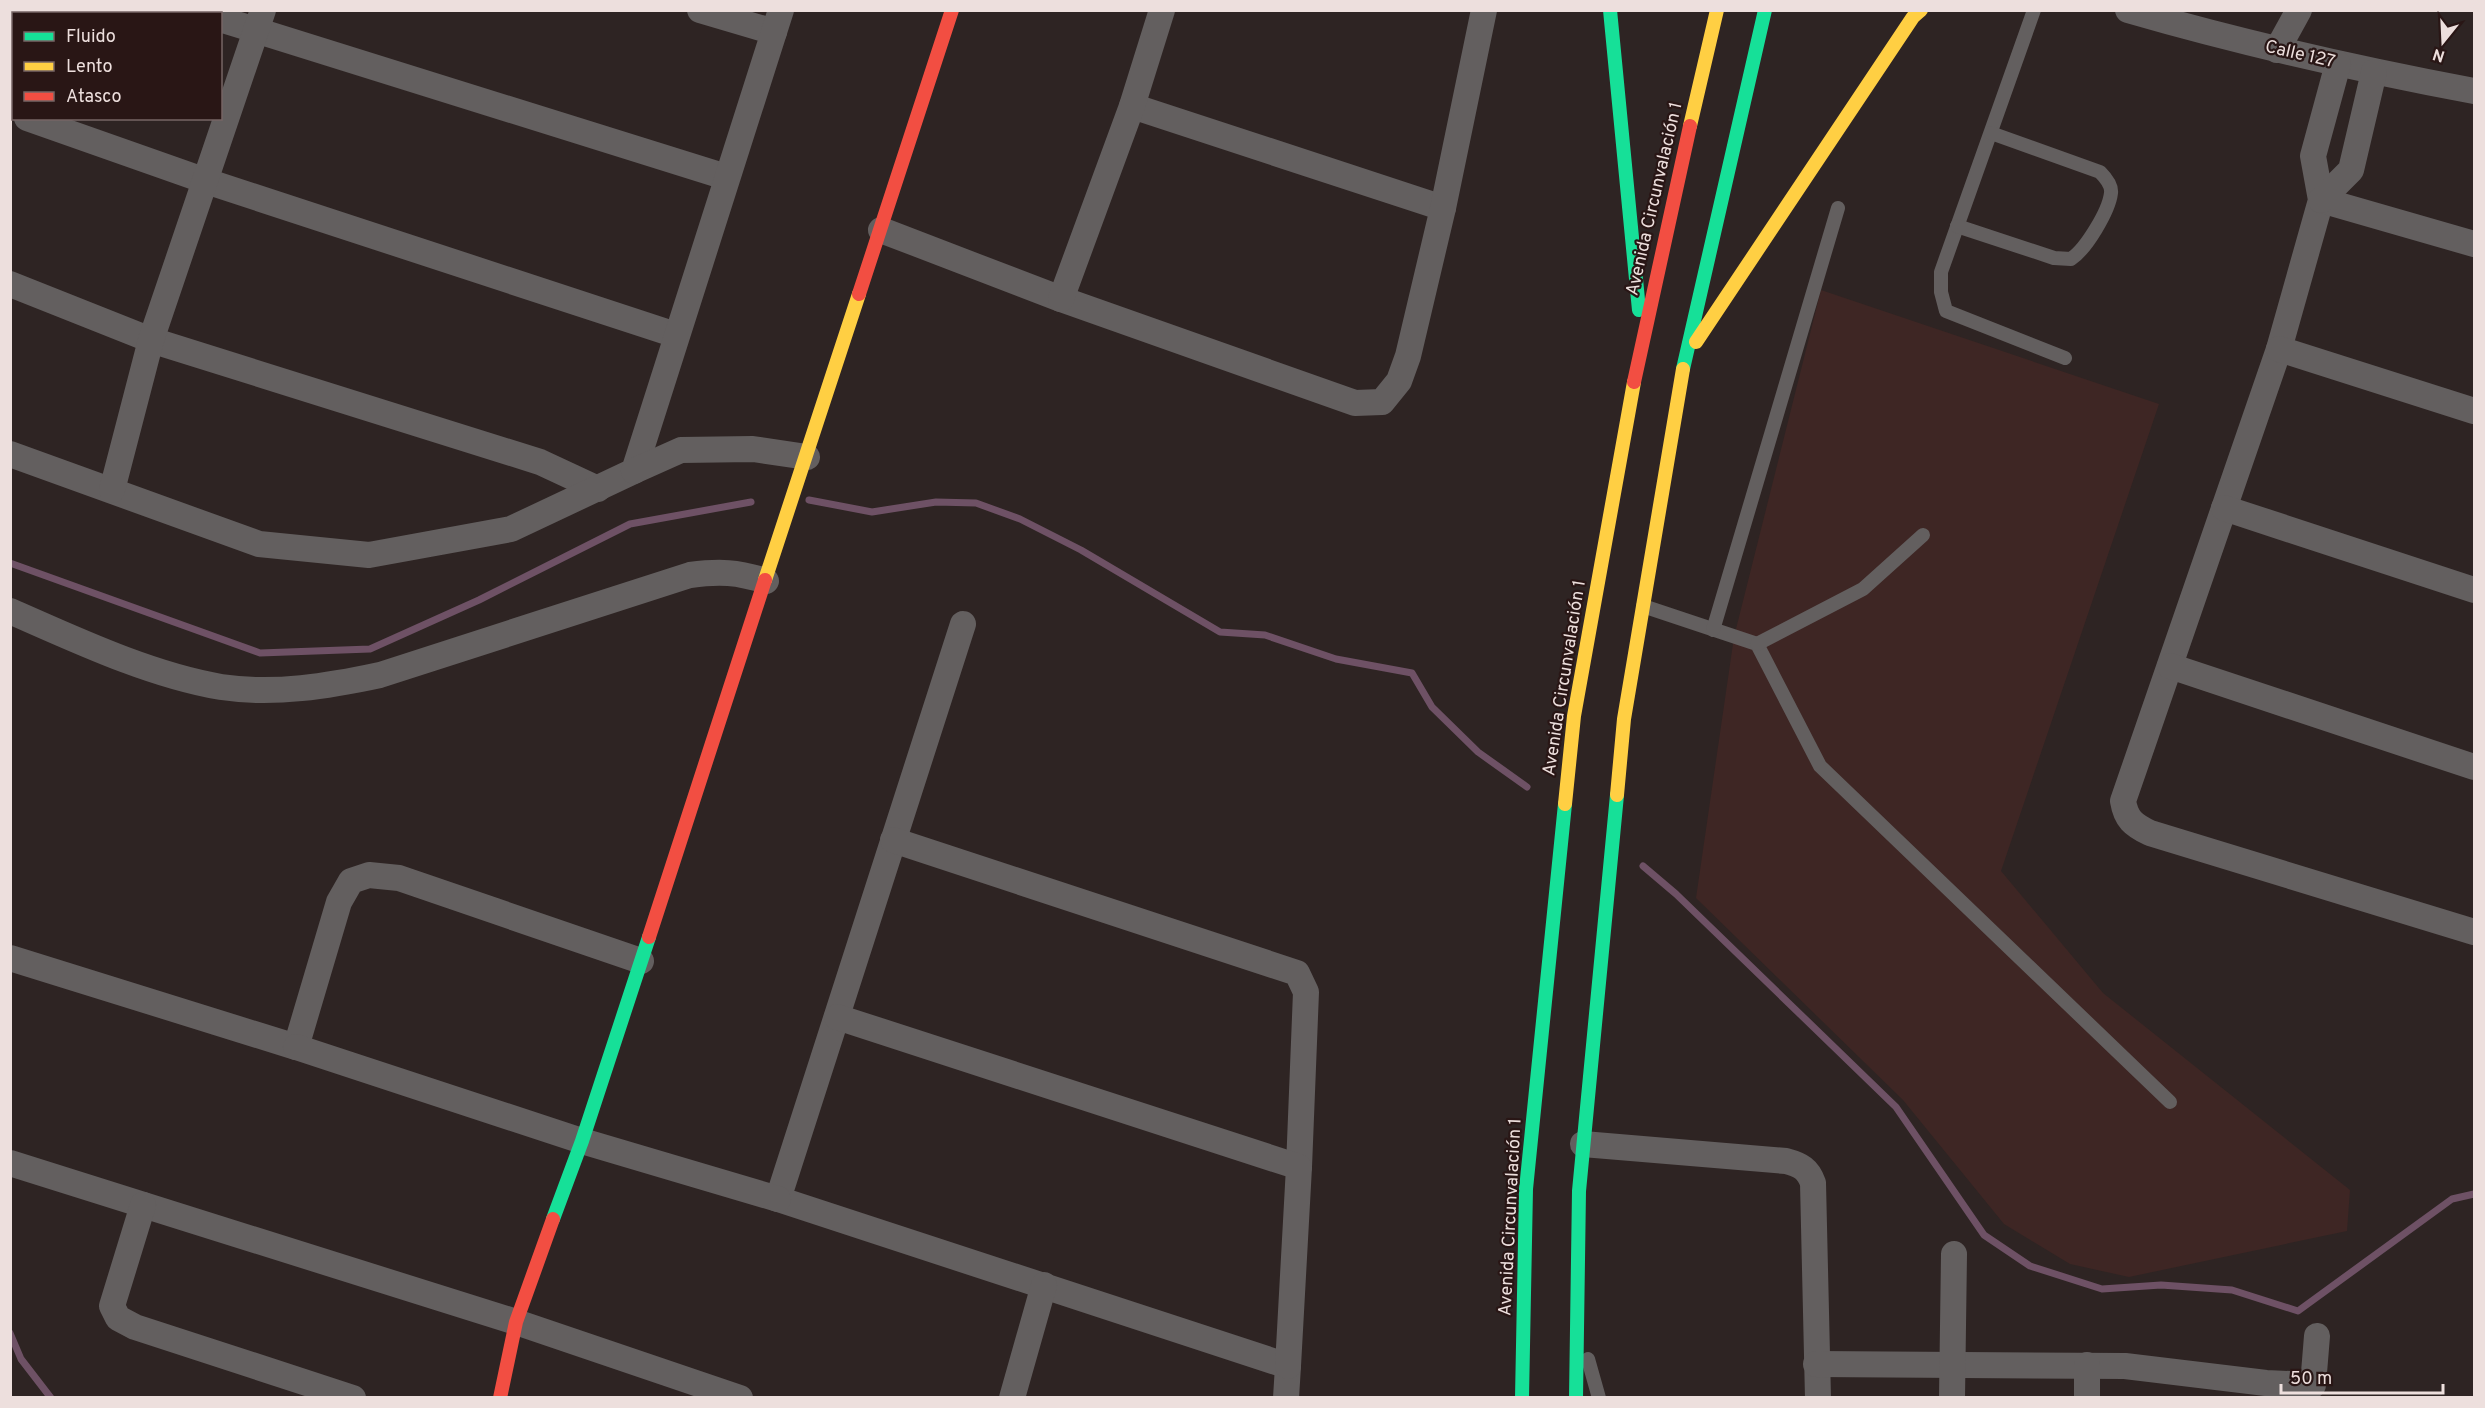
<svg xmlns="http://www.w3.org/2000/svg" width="2485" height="1408" font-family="Overpass,sans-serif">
<rect width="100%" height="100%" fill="#2e2423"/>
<path fill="#3e2624" d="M1821,290l338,114 -158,467 102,122 247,197 -3,41 -218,46 -59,-13 -66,-40 -101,-124 -207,-202 38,-261z"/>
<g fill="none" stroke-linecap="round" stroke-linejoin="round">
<g stroke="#6e5165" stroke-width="7">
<path d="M809,500l63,12 64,-10 40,1 44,16 61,31 139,82 45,3 71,24 76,14 20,34 46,45 49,35"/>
<path d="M10,563l250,90 110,-4 109,-49 151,-76 121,-22"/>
<path d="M1643,866l33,28 220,213 88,128 46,31 72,23 59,-4 71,5 66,21 154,-112 22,-5"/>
<path d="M10,1333l11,26 30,39"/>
</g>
<g stroke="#635f5f" stroke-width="14">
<path d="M2034,10l-93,262v20l5,19 119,47"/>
<path d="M1957,226l97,32 17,1c15,-10 38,-48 40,-66 1,-8 -5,-15 -11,-21l-109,-39"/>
<path d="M1643,606l114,38 63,122 350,336"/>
<path d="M1713,630l125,-422"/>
<path d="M1757,644l106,-55 60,-54"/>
<path d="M1588,1359l11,39"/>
</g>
<g stroke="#635f5f" stroke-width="26">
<path d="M196,10l8,4"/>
<path d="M700,10l74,22"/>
<path d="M2128,10c114,33 229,59 346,81"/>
<path d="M220,19l506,158"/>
<path d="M2277,50l22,-40"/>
<path d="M2338,64l-25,92 8,44 -42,149 -156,452c3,18 10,24 27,32l324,99"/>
<path d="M1132,106l311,102"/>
<path d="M27,118l179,63 470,154"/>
<path d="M2321,200l153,44"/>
<path d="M2321,200l30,-30 23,-98"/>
<path d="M881,230l180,69 294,104 27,-1 17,-21 9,-25 35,-148 41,-198"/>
<path d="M10,284l141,56 389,122 58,27"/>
<path d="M1061,299l71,-193 30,-96"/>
<path d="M2279,349l195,62"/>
<path d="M10,454l249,90 110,11 142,-26 123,-58 147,-461"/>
<path d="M634,471l47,-21 72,-1 54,8"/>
<path d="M112,490l39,-150 112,-330"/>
<path d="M2224,508l250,82"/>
<path d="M10,611c66,29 140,64 211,76 53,8 108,-1 159,-12l310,-100c30,-4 47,-3 76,6"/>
<path d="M963,624l-185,575 510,167 -2,32"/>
<path d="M2170,666l304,101"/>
<path d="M893,840l404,133 9,19 -7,175"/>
<path d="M10,958l286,89 43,-145 12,-21 18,-6 30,3 242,83"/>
<path d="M837,1017l462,150 -11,199"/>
<path d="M296,1047l286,94 196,58"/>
<path d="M1583,1144l203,17c15,4 22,8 27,22l5,215"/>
<path d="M10,1163l506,159 224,76"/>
<path d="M143,1205l-31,101 6,12 17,9 218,71"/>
<path d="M1816,1364l309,2 141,17 47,2 4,-49"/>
<path d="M2087,1365v33"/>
<path d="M1012,1398l32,-113"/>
<path d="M1952,1398l2,-144"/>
</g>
<g stroke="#16e098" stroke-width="14">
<path d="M1610,10l29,300"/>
<path d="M1683,369l82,-359"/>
<path d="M553,1219l29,-78 67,-204"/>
<path d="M1522,1398l4,-209 39,-385"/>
<path d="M1576,1398l3,-207 38,-396"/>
</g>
<g stroke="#ffcf43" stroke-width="14">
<path d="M1690,126l27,-116"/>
<path d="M1696,342l217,-325 8,-7"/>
<path d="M765,580l94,-286"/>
<path d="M1617,795l7,-76 59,-350"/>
<path d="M1565,804l9,-88 60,-334"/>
</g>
<g stroke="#f24e42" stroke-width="14">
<path d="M859,294l93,-284"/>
<path d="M1634,382l56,-256"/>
<path d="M649,937l116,-357"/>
<path d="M500,1398l16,-76 37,-103"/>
</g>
</g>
<g text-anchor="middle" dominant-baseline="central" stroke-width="4.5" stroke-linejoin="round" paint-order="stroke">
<g font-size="18" fill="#eddfdd" stroke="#291615">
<text transform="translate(2300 55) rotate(13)">Calle 127</text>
<text transform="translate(1655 199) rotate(-77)">Avenida Circunvalación 1</text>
<text transform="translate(1565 678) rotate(-81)">Avenida Circunvalación 1</text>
<text transform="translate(1511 1217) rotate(-87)">Avenida Circunvalación 1</text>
</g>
</g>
<rect width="2485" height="1408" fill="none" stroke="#eddfdd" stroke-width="24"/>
<rect x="12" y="12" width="210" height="108" fill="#291615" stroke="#776665" stroke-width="1.5"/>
<rect x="24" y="32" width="30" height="9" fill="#16e098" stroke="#776665" stroke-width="1.5"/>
<text x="66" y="42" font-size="18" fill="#eddfdd">Fluido</text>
<rect x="24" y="62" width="30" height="9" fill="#ffcf43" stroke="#776665" stroke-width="1.5"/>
<text x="66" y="72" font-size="18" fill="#eddfdd">Lento</text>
<rect x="24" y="92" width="30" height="9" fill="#f24e42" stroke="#776665" stroke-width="1.5"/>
<text x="66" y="102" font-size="18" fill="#eddfdd">Atasco</text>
<g transform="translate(2443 42) rotate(198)" stroke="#291615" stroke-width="4.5" paint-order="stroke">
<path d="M0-4.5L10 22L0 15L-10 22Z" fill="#eddfdd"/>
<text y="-9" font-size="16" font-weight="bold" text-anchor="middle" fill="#eddfdd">N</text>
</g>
<path d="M2281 1384v9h162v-9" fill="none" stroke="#eddfdd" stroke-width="3"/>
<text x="2290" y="1384" font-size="18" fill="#eddfdd" stroke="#291615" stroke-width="4.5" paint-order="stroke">50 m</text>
</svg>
